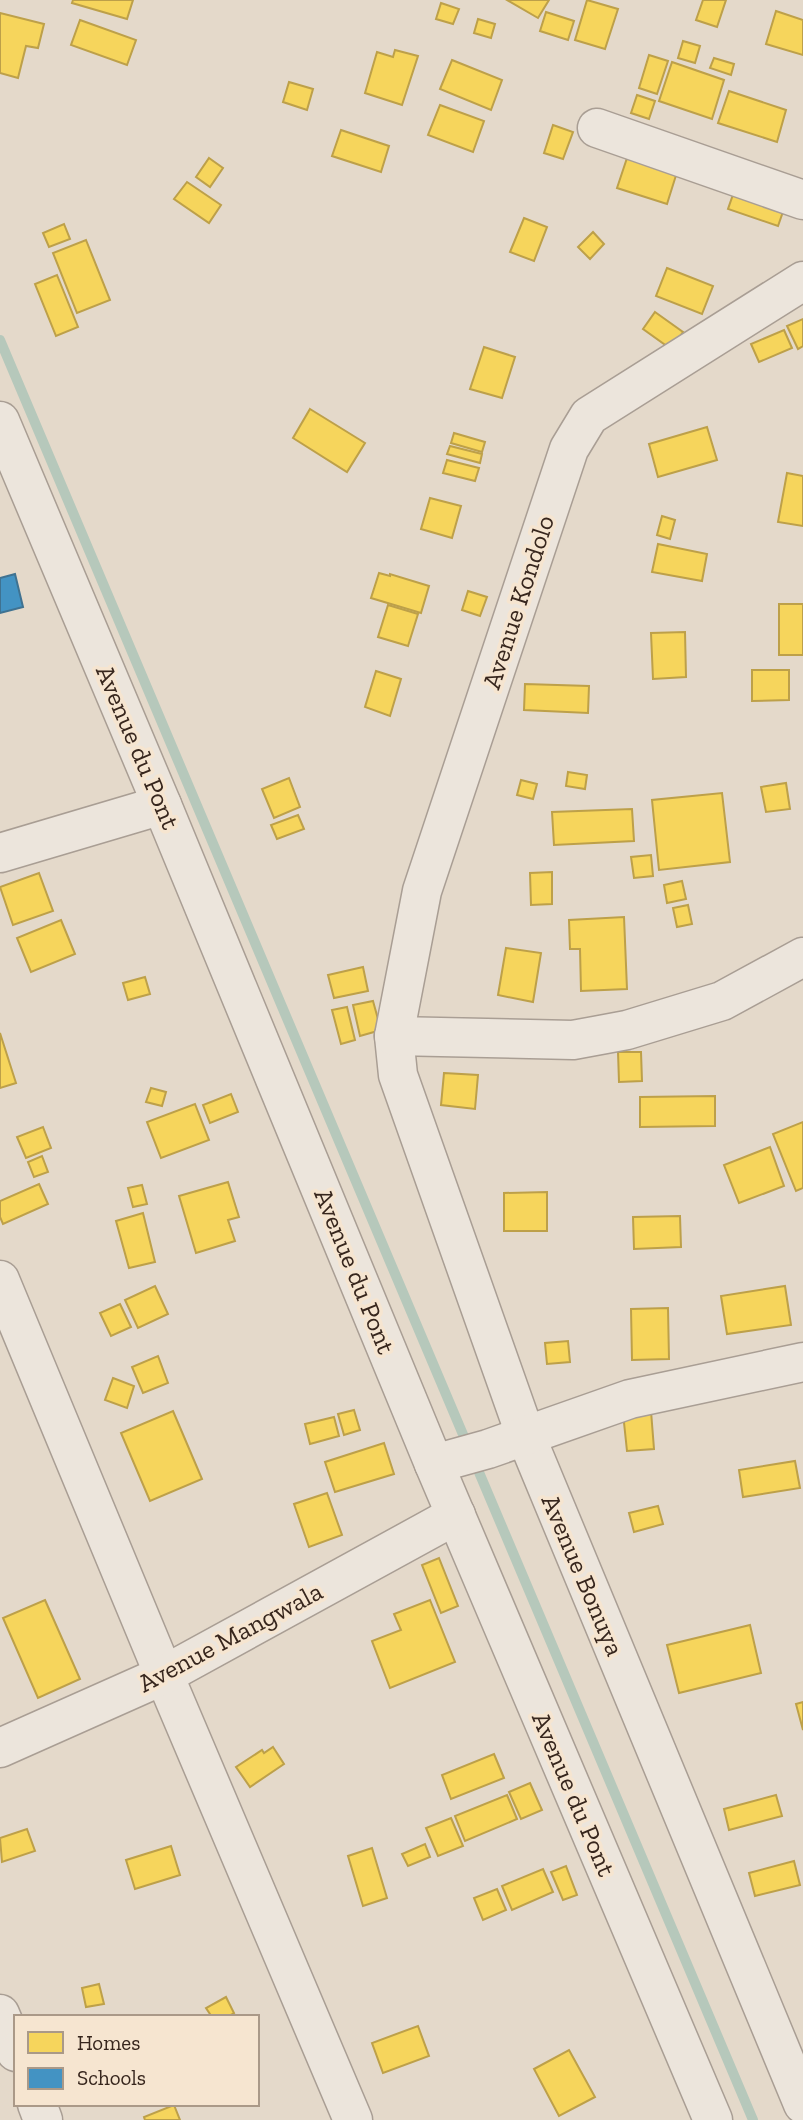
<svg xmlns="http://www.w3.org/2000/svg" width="803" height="2120" font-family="'Zilla Slab',serif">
<rect width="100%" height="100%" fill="#e4d9ca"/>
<g fill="#f6d55c" stroke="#bda049" stroke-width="2">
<path d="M73,0h60l-6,19 -55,-16z"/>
<path d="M507,0h42l-11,18z"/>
<path d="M587,0l31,9 -13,40 -30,-9z"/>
<path d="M703,0h23l-9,27 -21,-7z"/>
<path d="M441,3l18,6 -6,15 -17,-5z"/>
<path d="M776,11l27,9v35l-37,-11z"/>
<path d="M546,12l28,9 -6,19 -28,-9z"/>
<path d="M0,13l44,11 -6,24 -12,-2 -8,32 -18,-5z"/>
<path d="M478,19l17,5 -4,14 -17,-5z"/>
<path d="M80,20l56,20 -9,25 -56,-20z"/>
<path d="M683,41l17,5 -5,17 -17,-5z"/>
<path d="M395,50l23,6 -16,49 -37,-12 12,-41 16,5z"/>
<path d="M649,55l19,6 -11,33 -18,-6z"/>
<path d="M714,58l20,6 -3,11 -21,-7z"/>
<path d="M452,60l50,20 -11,30 -51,-21z"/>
<path d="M672,62l52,18 -12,39 -53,-18z"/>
<path d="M289,82l24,7 -6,21 -24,-8z"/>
<path d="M729,91l57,19 -9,32 -59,-19z"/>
<path d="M637,95l18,6 -6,18 -18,-6z"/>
<path d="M440,105l44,16 -11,31 -45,-17z"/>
<path d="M553,125l20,7 -10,27 -19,-6z"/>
<path d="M341,130l48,16 -8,26 -49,-16z"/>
<path d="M629,152l49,17 -11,35 -50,-16z"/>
<path d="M209,158l14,10 -13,19 -14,-10z"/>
<path d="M187,182l34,23 -12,18 -35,-24z"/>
<path d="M736,186l50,17 -8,23 -50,-17z"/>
<path d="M524,218l23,9 -13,34 -24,-9z"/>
<path d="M64,224l6,15 -21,8 -6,-14z"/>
<path d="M593,232l11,12 -14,15 -12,-12z"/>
<path d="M86,240l24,60 -33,13 -24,-60z"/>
<path d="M667,268l46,18 -11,28 -46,-18z"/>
<path d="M57,275l21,52 -22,9 -21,-52z"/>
<path d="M655,312l28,20 -12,17 -28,-20z"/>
<path d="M803,319v27l-5,3 -11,-23z"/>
<path d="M784,330l8,18 -33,14 -8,-18z"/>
<path d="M484,347l31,10 -13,41 -32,-9z"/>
<path d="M310,409l55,34 -18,29 -54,-34z"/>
<path d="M707,427l10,33 -59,17 -9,-33z"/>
<path d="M454,433l31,9 -3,10 -31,-9z"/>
<path d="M450,446l32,8 -2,9 -33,-9z"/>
<path d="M447,460l32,8 -4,13 -32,-8z"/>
<path d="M787,473l16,3v50l-25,-4z"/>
<path d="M430,498l31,8 -9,32 -31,-9z"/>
<path d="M662,516l13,4 -5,19 -13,-4z"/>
<path d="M658,544l49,10 -5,27 -50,-9z"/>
<path d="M379,573l11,3v-2l39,12 -8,27 -50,-15z"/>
<path d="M468,591l19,6 -7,19 -18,-6z"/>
<rect x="779" y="604" width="24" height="51"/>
<path d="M388,605l30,9 -10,32 -30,-9z"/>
<path d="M685,632l1,45 -33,2 -2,-46z"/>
<path d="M752,670h37v30l-37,1z"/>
<path d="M376,671l25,8 -11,37 -25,-9z"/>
<path d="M525,684l64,2 -1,27 -64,-3z"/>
<path d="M568,772l19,3 -2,14 -19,-3z"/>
<path d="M289,778l11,29 -26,11 -12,-29z"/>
<path d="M521,780l16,4 -4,15 -16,-4z"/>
<path d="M786,783l4,26 -24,3 -5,-25z"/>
<path d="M722,793l8,69 -71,8 -7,-70z"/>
<path d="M632,809l2,32 -80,4 -2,-33z"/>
<path d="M298,815l6,14 -27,10 -6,-14z"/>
<path d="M651,855l2,21 -19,2 -3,-21z"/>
<path d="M552,872v32l-21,1 -1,-32z"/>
<path d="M39,873l14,38 -40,14 -13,-38z"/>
<path d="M682,881l4,18 -19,4 -3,-18z"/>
<path d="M688,905l4,19 -15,3 -4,-19z"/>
<path d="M624,917l3,72 -46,2 -1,-42h-10l-1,-29z"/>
<path d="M61,920l14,34 -44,18 -14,-34z"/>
<path d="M506,948l35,5 -8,49 -35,-7z"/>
<path d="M363,967l5,24 -34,7 -6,-23z"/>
<path d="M145,977l5,17 -22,6 -5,-17z"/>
<path d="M373,1001l8,29 -21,6 -7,-31z"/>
<path d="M347,1007l8,33 -14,4 -9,-34z"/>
<path d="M0,1033l16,50 -16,5z"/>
<path d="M618,1052h23l1,29 -23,1z"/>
<path d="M444,1073l34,2 -3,34 -34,-4z"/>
<path d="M151,1088l15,4 -4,14 -16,-4z"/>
<path d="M231,1094l7,18 -28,11 -7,-18z"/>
<path d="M715,1096v30l-75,1v-30z"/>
<path d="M195,1104l14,36 -48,18 -14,-36z"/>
<path d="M803,1122v66l-7,3 -23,-57z"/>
<path d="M43,1127l8,21 -25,10 -9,-21z"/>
<path d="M770,1147l14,39 -45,17 -15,-38z"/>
<path d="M42,1156l6,16 -14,5 -6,-15z"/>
<path d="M228,1182l11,35 -11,3 7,21 -39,12 -17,-57z"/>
<path d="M39,1184l9,20 -45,20 -3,-7v-16z"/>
<path d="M142,1185l5,19 -14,3 -5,-19z"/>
<path d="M547,1192v39h-43v-38z"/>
<path d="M143,1213l12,49 -26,6 -13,-47z"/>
<path d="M680,1216l1,31 -47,2 -1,-32z"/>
<path d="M155,1286l13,28 -30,14 -13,-28z"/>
<path d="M785,1286l6,39 -64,9 -6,-38z"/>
<path d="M120,1304l11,23 -20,9 -11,-23z"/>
<path d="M668,1308l1,51 -37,1 -1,-51z"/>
<path d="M568,1341l2,21 -23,2 -2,-21z"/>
<path d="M158,1356l10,27 -25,10 -11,-26z"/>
<path d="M113,1378l21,8 -7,22 -22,-8z"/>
<path d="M354,1410l6,20 -16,5 -6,-21z"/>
<path d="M173,1411l29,68 -52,22 -29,-68z"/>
<path d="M651,1411l3,38 -27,2 -4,-38z"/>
<path d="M334,1417l5,19 -29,8 -5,-20z"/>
<path d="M384,1443l10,31 -59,18 -10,-30z"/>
<path d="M795,1461l5,27 -57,9 -4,-27z"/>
<path d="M327,1493l15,42 -33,12 -15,-43z"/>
<path d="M658,1506l5,18 -29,8 -5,-19z"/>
<path d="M439,1558l19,48 -17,7 -19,-48z"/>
<path d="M45,1600l35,79 -42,19 -35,-80z"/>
<path d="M430,1600l25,62 -65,26 -18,-47 29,-11 -7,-16z"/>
<path d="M750,1625l11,48 -82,20 -12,-48z"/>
<path d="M803,1702v28l-7,-26z"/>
<path d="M273,1747l11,17 -34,23 -14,-20 26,-17 2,3z"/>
<path d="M494,1754l10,24 -53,21 -9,-24z"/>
<path d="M530,1783l12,27 -21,9 -12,-27z"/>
<path d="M507,1795l10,24 -52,22 -10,-25z"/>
<path d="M776,1795l6,21 -53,14 -5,-21z"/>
<path d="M451,1818l12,28 -25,10 -12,-28z"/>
<path d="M27,1829l8,22 -33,11 -2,-24z"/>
<path d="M425,1844l5,13 -22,9 -6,-12z"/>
<path d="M171,1846l9,29 -45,14 -9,-29z"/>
<path d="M372,1848l15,50 -24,8 -15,-50z"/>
<path d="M794,1861l6,24 -45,11 -6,-23z"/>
<path d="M566,1866l11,29 -14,5 -12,-28z"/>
<path d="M543,1869l10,23 -41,18 -10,-24z"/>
<path d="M497,1889l9,21 -23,10 -9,-22z"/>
<path d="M99,1984l5,20 -18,3 -4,-19z"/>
<path d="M226,1997l8,16 -7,4h-15l-6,-9z"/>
<path d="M418,2026l11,30 -46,17 -11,-30z"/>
<path d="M569,2050l26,47 -36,19 -25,-47z"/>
<path d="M174,2105l6,15h-35l-1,-3z"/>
</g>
<path fill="#4393c3" stroke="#3f7291" stroke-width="2" d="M15,574l8,33 -23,6v-35z"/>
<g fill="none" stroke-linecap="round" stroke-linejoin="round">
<path stroke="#b6c8bb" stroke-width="10" d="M0,340l753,1780"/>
<g stroke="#a99e94" stroke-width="41">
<g id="minor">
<path d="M597,128l206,72"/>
<path d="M803,281l-214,135 -20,33 -147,442 -28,145 4,39 127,359 278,670"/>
<path d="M0,421l162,384 272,659 279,656"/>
<path d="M0,853l162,-48"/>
<path d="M394,1036l179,4 54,-10 95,-29 81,-44"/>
<path d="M0,1280l164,395 189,445"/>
<path d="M434,1464l54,-15 142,-50 173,-37"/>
<path d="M0,1748l164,-73 292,-160"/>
<path d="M0,2014l16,38"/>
<path d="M37,2104l6,16"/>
</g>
</g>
<use href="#minor" stroke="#ece5dc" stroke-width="38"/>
</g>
<g text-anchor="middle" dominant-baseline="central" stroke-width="7" stroke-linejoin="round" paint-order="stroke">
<g font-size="26" fill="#37261d" stroke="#f6e5d0">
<text transform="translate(518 602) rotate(-72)">Avenue Kondolo</text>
<text transform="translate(138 747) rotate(67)">Avenue du Pont</text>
<text transform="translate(355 1271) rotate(68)">Avenue du Pont</text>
<text transform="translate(583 1575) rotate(67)">Avenue Bonuya</text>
<text transform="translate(230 1637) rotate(-28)">Avenue Mangwala</text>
<text transform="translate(574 1794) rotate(67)">Avenue du Pont</text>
</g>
</g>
<rect x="14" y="2015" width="245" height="91" fill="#f6e5d0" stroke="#aa9988" stroke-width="2"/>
<rect x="28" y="2032" width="35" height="21" fill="#f6d55c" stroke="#aa9988" stroke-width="2"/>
<text x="77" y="2050" font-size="21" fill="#37261d">Homes</text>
<rect x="28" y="2068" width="35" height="21" fill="#4393c3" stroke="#aa9988" stroke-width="2"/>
<text x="77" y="2085" font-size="21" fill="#37261d">Schools</text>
</svg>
